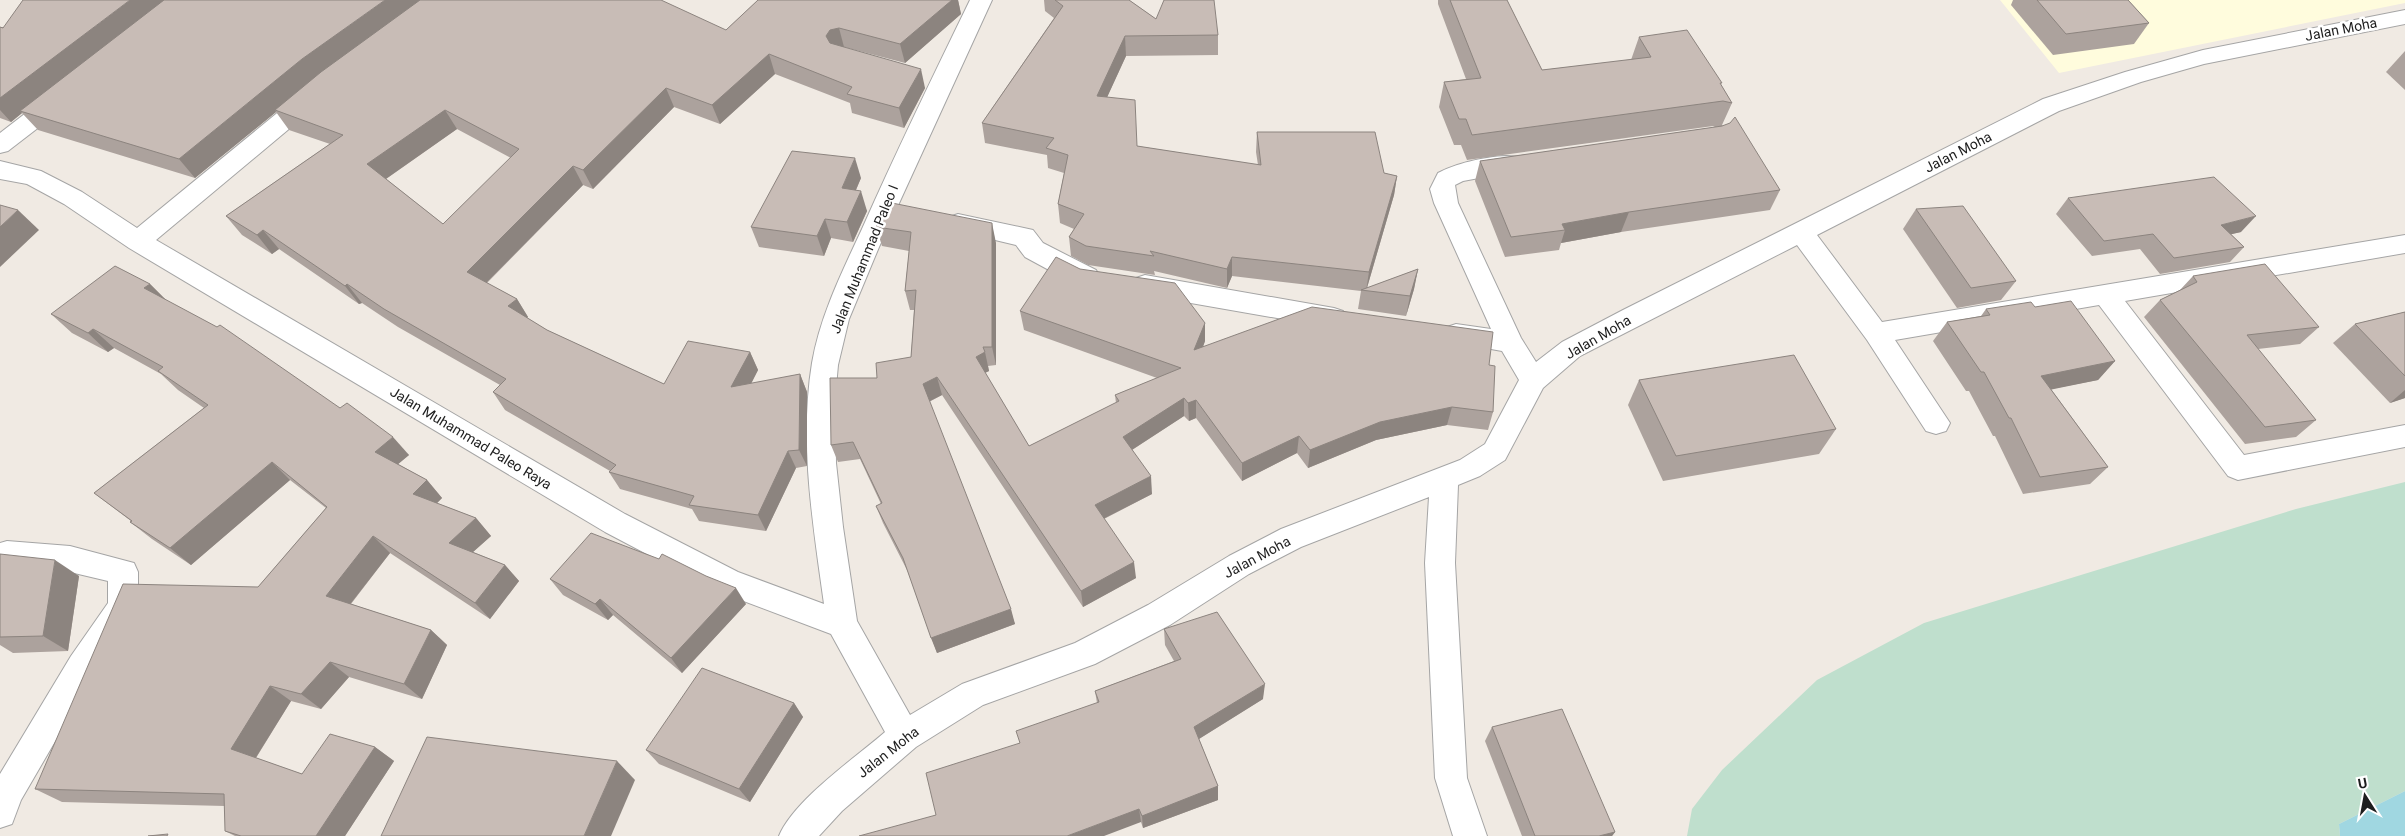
<svg xmlns="http://www.w3.org/2000/svg" width="2405" height="836" font-family="Roboto,sans-serif">
<rect width="100%" height="100%" fill="#f0eae3"/>
<path fill="#fffcdd" d="M2000,0h405v3l-346,70z"/>
<path fill="#bfdfcd" d="M2405,482v309l-66,33 1,12h-653l5,-27 30,-39 95,-90 107,-57 372,-114z"/>
<path fill="#a0d7e1" d="M2405,791v45h-65l-1,-12z"/>
<g fill="none" stroke-linecap="round" stroke-linejoin="round">
<g stroke="#a5a5a5" stroke-width="2">
<g id="minor">
<path d="M970,0h22l-113,247 -30,72 -11,46 -3,33 1,65 7,64 14,94 53,94 52,-31 113,-41 73,-38 81,-49 52,-27 179,-69 25,-16 34,-64 -17,-29 -55,-10 -4,-7 4,-7 9,-3 35,5 -57,-126 -4,-14 8,-16c20,-11 63,-21 84,-15l4,6 -4,6 -59,11 -8,4 3,18 63,135 15,24 26,-20 61,-32 420,-211 82,-27 78,-22 202,-40v14l-201,40 -63,18 -82,29 -242,124 65,87 523,-87v18l-280,48 119,154 161,-30v22l-167,33 -10,-4 -129,-171 -204,35 55,83 -4,8 -10,3 -10,-3 -59,-91 -70,-95 -217,111 -37,32 -38,72 -25,16 -22,9 -3,78 12,215 20,58h-34l-18,-58 -10,-215 4,-66 -128,50 -52,27 -79,51 -75,39 -112,41 -67,42 -74,64 -23,25h-40c15,-36 76,-78 106,-104l-54,-98 -114,-43 -112,-59 -476,-284 -65,-44 -37,-20 -27,-5v-18l41,10 41,21 55,36 167,-137 8,-2 8,2 3,6 -3,6 -164,137 469,274 113,58 86,32c-11,-79 -25,-162 -12,-241 8,-47 30,-91 50,-134 34,-77 71,-153 108,-229z"/>
<path d="M61,90l8,2 3,6 -3,6 -61,47 -8,2v-20l53,-41z"/>
<path d="M958,214l75,16 10,13 53,27 4,7 -4,7 -9,3 -14,-4 -48,-26 -9,-12 -67,-16 -3,-6 3,-6z"/>
<path d="M1145,275l189,33 9,3 4,7 -4,7 -9,3 -189,-33 -9,-3 -4,-7 4,-7z"/>
<path d="M7,541l63,5 64,17 4,9v34l-4,10 -41,60 -72,124 -9,24 -12,4v-54l71,-118 37,-53v-22l-38,-9 -63,-5 -7,2v-26z"/>
</g>
</g>
<use href="#minor" fill="#fff" fill-rule="evenodd"/>
</g>
<g fill="#aca29d" fill-rule="evenodd">
<path d="M758,0h200l3,14 -56,49 -61,-16 81,41 -21,40 -52,-15 -2,-10 -75,-29 -55,50 -46,-17 -81,82 -10,-4 -96,98 30,16 11,18 -1,1 20,12 117,54 86,-32 8,18 -7,14 49,-10 7,18v74l-11,2 -30,63 -67,-10 -7,-12 -72,-20 -11,-17 1,-1 -105,-61 -12,-18 7,-7 -102,-58 -36,-24 -3,1 -80,-55 -7,5 -30,-19 -16,-19 104,-72 -41,-14 -13,-18 -81,66 -157,-48 -16,-17 -11,9 -11,-4v-91l726,3zM457,129l54,29 -68,66 -57,-45z"/>
<path d="M1044,0h85l27,19 62,16v20l-92,1 -19,41 30,49 121,19 -2,-13 1,-20 127,41 13,3 -3,19 -27,93 51,-19 -4,20 -8,27 -48,-7 3,-18 -129,-15 -5,12 -73,-17 1,4 -67,-10 -17,-9 -2,-19 5,-8 -14,-6 -2,-19 6,-31 -16,-5 -1,-13 -62,-12 -3,-20 72,-105 -9,-7z"/>
<path d="M1438,0h69l35,70 89,-10 8,-23 82,48 11,18 -10,22 58,65 -10,20 -149,22 -60,11 -2,7 -54,7 -30,-76 5,-20 235,-34 -2,-1 -246,34 -6,-15h-7l-15,-38 5,-25 22,-3 -28,-75z"/>
<path d="M2013,0h115l21,23 -15,21 -81,11 -42,-50z"/>
<path d="M2405,51v39l-19,-18z"/>
<path d="M861,178l-5,12 11,21 -14,31 -22,-4 -7,18 -65,-9 -8,-20z"/>
<path d="M2068,198l173,34 -10,2 13,13 -14,15 -70,12 -20,-25 -48,7 -36,-42z"/>
<path d="M1916,209l100,72 -15,19 -44,8 -54,-79z"/>
<path d="M876,227l120,16v122l-8,1 1,5 -4,2 44,73 87,-43 -1,-8 42,-17 -133,-48 -4,-19 60,-42 125,54v18l-2,6 286,18 4,47 -5,18 -41,-5 -71,15 -68,28 -11,-15 -55,28 -46,-63 -7,3 -5,-5 -52,34 20,44 -48,25 32,59 -53,29 -141,-212 -13,7 86,222 -78,29 -29,-81 -25,-49 -7,-17 5,-2 -21,-45 -22,3 -7,-17 46,-67 34,-21 3,-47h-4l-5,-19 4,-40 -27,-5z"/>
<path d="M2193,276l126,51 -19,17 -42,5 58,71 -20,17 -51,7 -101,-127 16,-17 20,-10z"/>
<path d="M150,284l16,16 174,108 69,47 -11,9 29,16 15,18 -5,5 39,15 15,18 -18,16 32,13 14,16 -29,38 -100,-66 -39,51 80,26 16,15 -25,54 -73,-22 -28,32 -30,-8 -35,57 46,16 73,-27 19,14 -49,75h-110l-10,-5v-25l-163,-4 -27,-13 223,-202 68,-79 -36,-28 -99,85 -39,-26 -22,-17 1,-1 -37,-28 110,-85 -26,-18 -17,-16 -47,-26 -6,4 -36,-19 -21,-19z"/>
<path d="M2035,307l80,54 -17,19 -47,9 57,78 -18,17 -67,10 -28,-58h-2l-24,-45h-3l-33,-50 14,-19 34,-6 5,-7z"/>
<path d="M2405,312v86l-15,5 -57,-60 22,-19z"/>
<path d="M1639,380l197,49 -17,25 -156,27 -35,-76z"/>
<path d="M0,554l79,22 -11,75 -55,2 -13,-8z"/>
<path d="M550,579l196,25 -64,69 -69,-58 -5,5 -45,-25z"/>
<path d="M1164,629l99,70 -64,40 19,47v14l-75,28 -2,-6 -205,-7 84,-72 77,-40 -2,-12 79,-30 -9,-16z"/>
<path d="M794,703l9,14 -53,85 -91,-38 -13,-14z"/>
<path d="M1492,727l123,105 -3,4h-90l-37,-95z"/>
</g>
<g fill="#8c847f">
<path d="M130,0h39l-149,111 2,2 -11,9 -11,-12v-12z"/>
<path d="M385,0h38l-148,110 1,2 -81,66 -16,-19 123,-100z"/>
<path d="M952,0h6l3,14 -56,49 -5,-19z"/>
<path d="M839,28l5,19 -13,8 -5,-19 4,-6z"/>
<path d="M1125,36l1,20 -27,59 -2,-19z"/>
<path d="M769,54l6,20 -55,50 -8,-19z"/>
<path d="M921,69l4,19 -21,40 -5,-20z"/>
<path d="M666,88l8,19 -81,82 -10,-19z"/>
<path d="M445,110l12,19 -77,54 -13,-19z"/>
<path d="M855,158l6,20 -13,30 -6,-20z"/>
<path d="M573,166l10,19 -104,105 -12,-18z"/>
<path d="M1397,176l-3,19 -28,96 3,-19z"/>
<path d="M861,191l6,20 -14,31 -6,-20z"/>
<path d="M18,210l21,20 -39,37v-40z"/>
<path d="M1629,212l-8,20 -60,11 4,-13 -3,-6z"/>
<path d="M2256,216l-15,16 -34,8 14,-15z"/>
<path d="M825,219l6,19 -7,18 -7,-20z"/>
<path d="M992,223l4,20v122l-4,-18z"/>
<path d="M263,230l16,19 -7,5 -15,-19z"/>
<path d="M1232,257v19l-5,12v-19z"/>
<path d="M1418,269l-4,20 -8,27 4,-20z"/>
<path d="M150,284l19,19 -25,-15z"/>
<path d="M347,284l15,19 -3,1 -14,-18z"/>
<path d="M517,299l11,18 -8,7 -12,-18z"/>
<path d="M1205,323v18l-10,27 -1,-18z"/>
<path d="M93,329l21,19 -6,4 -20,-19z"/>
<path d="M750,352l8,18 -18,35 -9,-18z"/>
<path d="M985,352l4,19 -9,4 -4,-18z"/>
<path d="M2115,361l-17,19 -73,15 16,-19z"/>
<path d="M800,374l7,18v74l-8,-16z"/>
<path d="M937,377l5,18 -14,7 -5,-18z"/>
<path d="M2405,390v8l-15,5z"/>
<path d="M1184,398v18l-60,39 -1,-18z"/>
<path d="M1196,400v18l-7,3 -1,-18z"/>
<path d="M1452,407l-5,18 -71,15 -68,28 2,-18 70,-28z"/>
<path d="M1299,436l-2,17 -55,28v-18z"/>
<path d="M393,437l16,18 -18,15 -16,-18z"/>
<path d="M788,451l8,17 -30,63 -8,-16z"/>
<path d="M272,462l18,18 -99,85 -21,-17z"/>
<path d="M1151,476l1,18 -55,28 -2,-17z"/>
<path d="M427,480l15,18 -13,13 -16,-17z"/>
<path d="M476,518l15,18 -27,24 -15,-17z"/>
<path d="M373,536l17,17 -46,59 -18,-16z"/>
<path d="M55,560l24,16 -11,75 -25,-15z"/>
<path d="M1134,562l2,16 -53,29 -2,-16z"/>
<path d="M505,565l14,16 -29,38 -15,-16z"/>
<path d="M736,588l10,16 -64,69 -11,-15z"/>
<path d="M600,599l13,16 -5,5 -13,-16z"/>
<path d="M1011,609l4,15 -78,29 -6,-15z"/>
<path d="M431,630l16,15 -25,54 -18,-15z"/>
<path d="M330,662l19,15 -28,32 -20,-15z"/>
<path d="M1265,684l-2,15 -69,43v-15z"/>
<path d="M270,686l21,15 -38,61 -22,-13z"/>
<path d="M794,703l9,14 -53,85 -11,-13z"/>
<path d="M375,747l19,14 -49,75h-29z"/>
<path d="M617,761l18,19 -24,56h-27z"/>
<path d="M1218,786v14l-75,28 -1,-12z"/>
<path d="M1139,809l2,13 -37,14h-37z"/>
<path d="M1615,832l-3,4h-13z"/>
</g>
<g fill="#c8bcb6" stroke="#8c847f" fill-rule="evenodd">
<path d="M23,0h107l-130,98v-71l3,1z"/>
<path d="M164,0h221l-83,59 -123,100 -159,-48z"/>
<path d="M420,0h241l65,30 32,-30h194l-52,44 -61,-16 -9,2 -4,6 4,7 91,26 -22,39 -52,-14 5,-7 -83,-33 -57,51 -46,-17 -83,82 -10,-4 -106,106 50,27 -9,7 39,24 117,54 24,-43 62,11 -19,35 69,-13 -1,76 -11,1 -30,64 -69,-10 5,-9 -85,-24 7,-7 -123,-73 13,-13 -122,-70 -37,-25 -2,2 -82,-56 -6,5 -31,-19 117,-81 -68,-25 46,-38zM445,110l74,39 -76,75 -76,-60z"/>
<path d="M1055,0h74l27,19 8,-19h50l4,35 -93,1 -28,60 38,4 2,46 124,19 -4,-33h118l9,41 13,3 -28,96 -137,-15 -5,12 -77,-18 4,5 -68,-10 -17,-9 15,-23 -26,-10 10,-49 -22,-7 8,-10 -72,-15 81,-117z"/>
<path d="M1450,0h57l35,70 109,-13 -12,-20 48,-7 35,53h-2l12,20 -9,-2 -251,34 -6,-16h-7l-15,-37 37,-4z"/>
<path d="M2037,0h91l21,23 -83,11z"/>
<path d="M1735,117l45,73 -151,22 -67,12 3,6 -54,7 -31,-76 242,-35 8,-3z"/>
<path d="M792,151l63,7 -13,30 19,3 -14,31 -22,-3 -8,17 -66,-9z"/>
<path d="M2214,177l42,39 -35,9 23,22 -70,11 -21,-24 -49,7 -36,-43z"/>
<path d="M887,202l105,21v124h-9l2,5 -9,5 53,89 90,-45 -4,-6 66,-27 -161,-57 36,-54 24,12 95,14 30,40 -11,27 118,-43 181,25 -4,33 6,1 -2,46 -41,-5 -72,15 -70,28 -11,-14 -57,27 -46,-63 -8,3 -4,-5 -61,39 28,39 -56,29 39,57 -53,29 -144,-214 -14,7 88,225 -80,29 -28,-80 -27,-52 6,-3 -29,-61 -22,3 -1,-67h47l-1,-15 35,-6 5,-67 -11,1 6,-59 -35,-5z"/>
<path d="M0,205l18,5 -18,17z"/>
<path d="M1963,206l53,75 -45,7 -55,-79z"/>
<path d="M2265,264l54,63 -72,8 69,85 -51,7 -105,-127 37,-18 -4,-6z"/>
<path d="M115,266l35,18 -6,4 73,39 3,-2 120,83 7,-5 46,34 -18,15 52,28 -14,14 63,24 -27,25 56,22 -30,38 -102,-67 -47,60 105,34 -27,54 -74,-22 -29,32 -31,-8 -39,63 71,25 28,-40 45,13 -59,89h-75l-16,-5 -1,-37 -189,-5 88,-205 135,3 69,-80 -55,-45 -102,86 -40,-26 2,-1 -38,-28 114,-88 -50,-34 5,-4 -70,-38 -5,4 -37,-19z"/>
<path d="M1418,269l-8,27 -49,-6z"/>
<path d="M2071,301l44,60 -74,15 67,91 -68,10 -29,-59h-2l-25,-46h-3l-34,-50 43,-7 -4,-6 45,-7 4,5z"/>
<path d="M2405,312v64l-50,-52z"/>
<path d="M1794,355l42,74 -160,27 -37,-76z"/>
<path d="M591,533l68,26 3,-5 44,22 30,12 -65,70 -71,-59 -5,5 -45,-25z"/>
<path d="M0,554l55,6 -12,76 -43,1z"/>
<path d="M1217,612l48,72 -71,43 24,59 -76,30 -3,-7 -72,27h-208l77,-21 -10,-42 94,-30 -4,-12 83,-29 -4,-11 86,-32 -17,-30z"/>
<path d="M702,668l92,35 -55,86 -93,-39z"/>
<path d="M1562,709l53,123 -16,4h-64l-43,-109z"/>
<path d="M427,737l190,24 -33,75h-203z"/>
<path d="M168,834l-1,2h-19z"/>
</g>
<g text-anchor="middle" dominant-baseline="central" stroke-width="5" stroke-linejoin="round" paint-order="stroke">
<g font-size="14" fill="#1e1e1e" stroke="#fff">
<text transform="translate(2341 29) rotate(-11)">Jalan Moha</text>
<text transform="translate(1958 152) rotate(-27)">Jalan Moha</text>
<text transform="translate(864 259) rotate(-68)">Jalan Muhammad Paleo I</text>
<text transform="translate(1598 337) rotate(-30)">Jalan Moha</text>
<text transform="translate(471 438) rotate(31)">Jalan Muhammad Paleo Raya</text>
<text transform="translate(1257 557) rotate(-28)">Jalan Moha</text>
<text transform="translate(888 752) rotate(-38)">Jalan Moha</text>
</g>
</g>
<g transform="translate(2365 796) rotate(349)" stroke="#ffffff" stroke-width="4" paint-order="stroke">
<path d="M0-4L9 19L0 12L-9 19Z" fill="#1e1e1e"/>
<text y="-8" font-size="14" font-weight="bold" text-anchor="middle" fill="#1e1e1e">U</text>
</g>
</svg>
